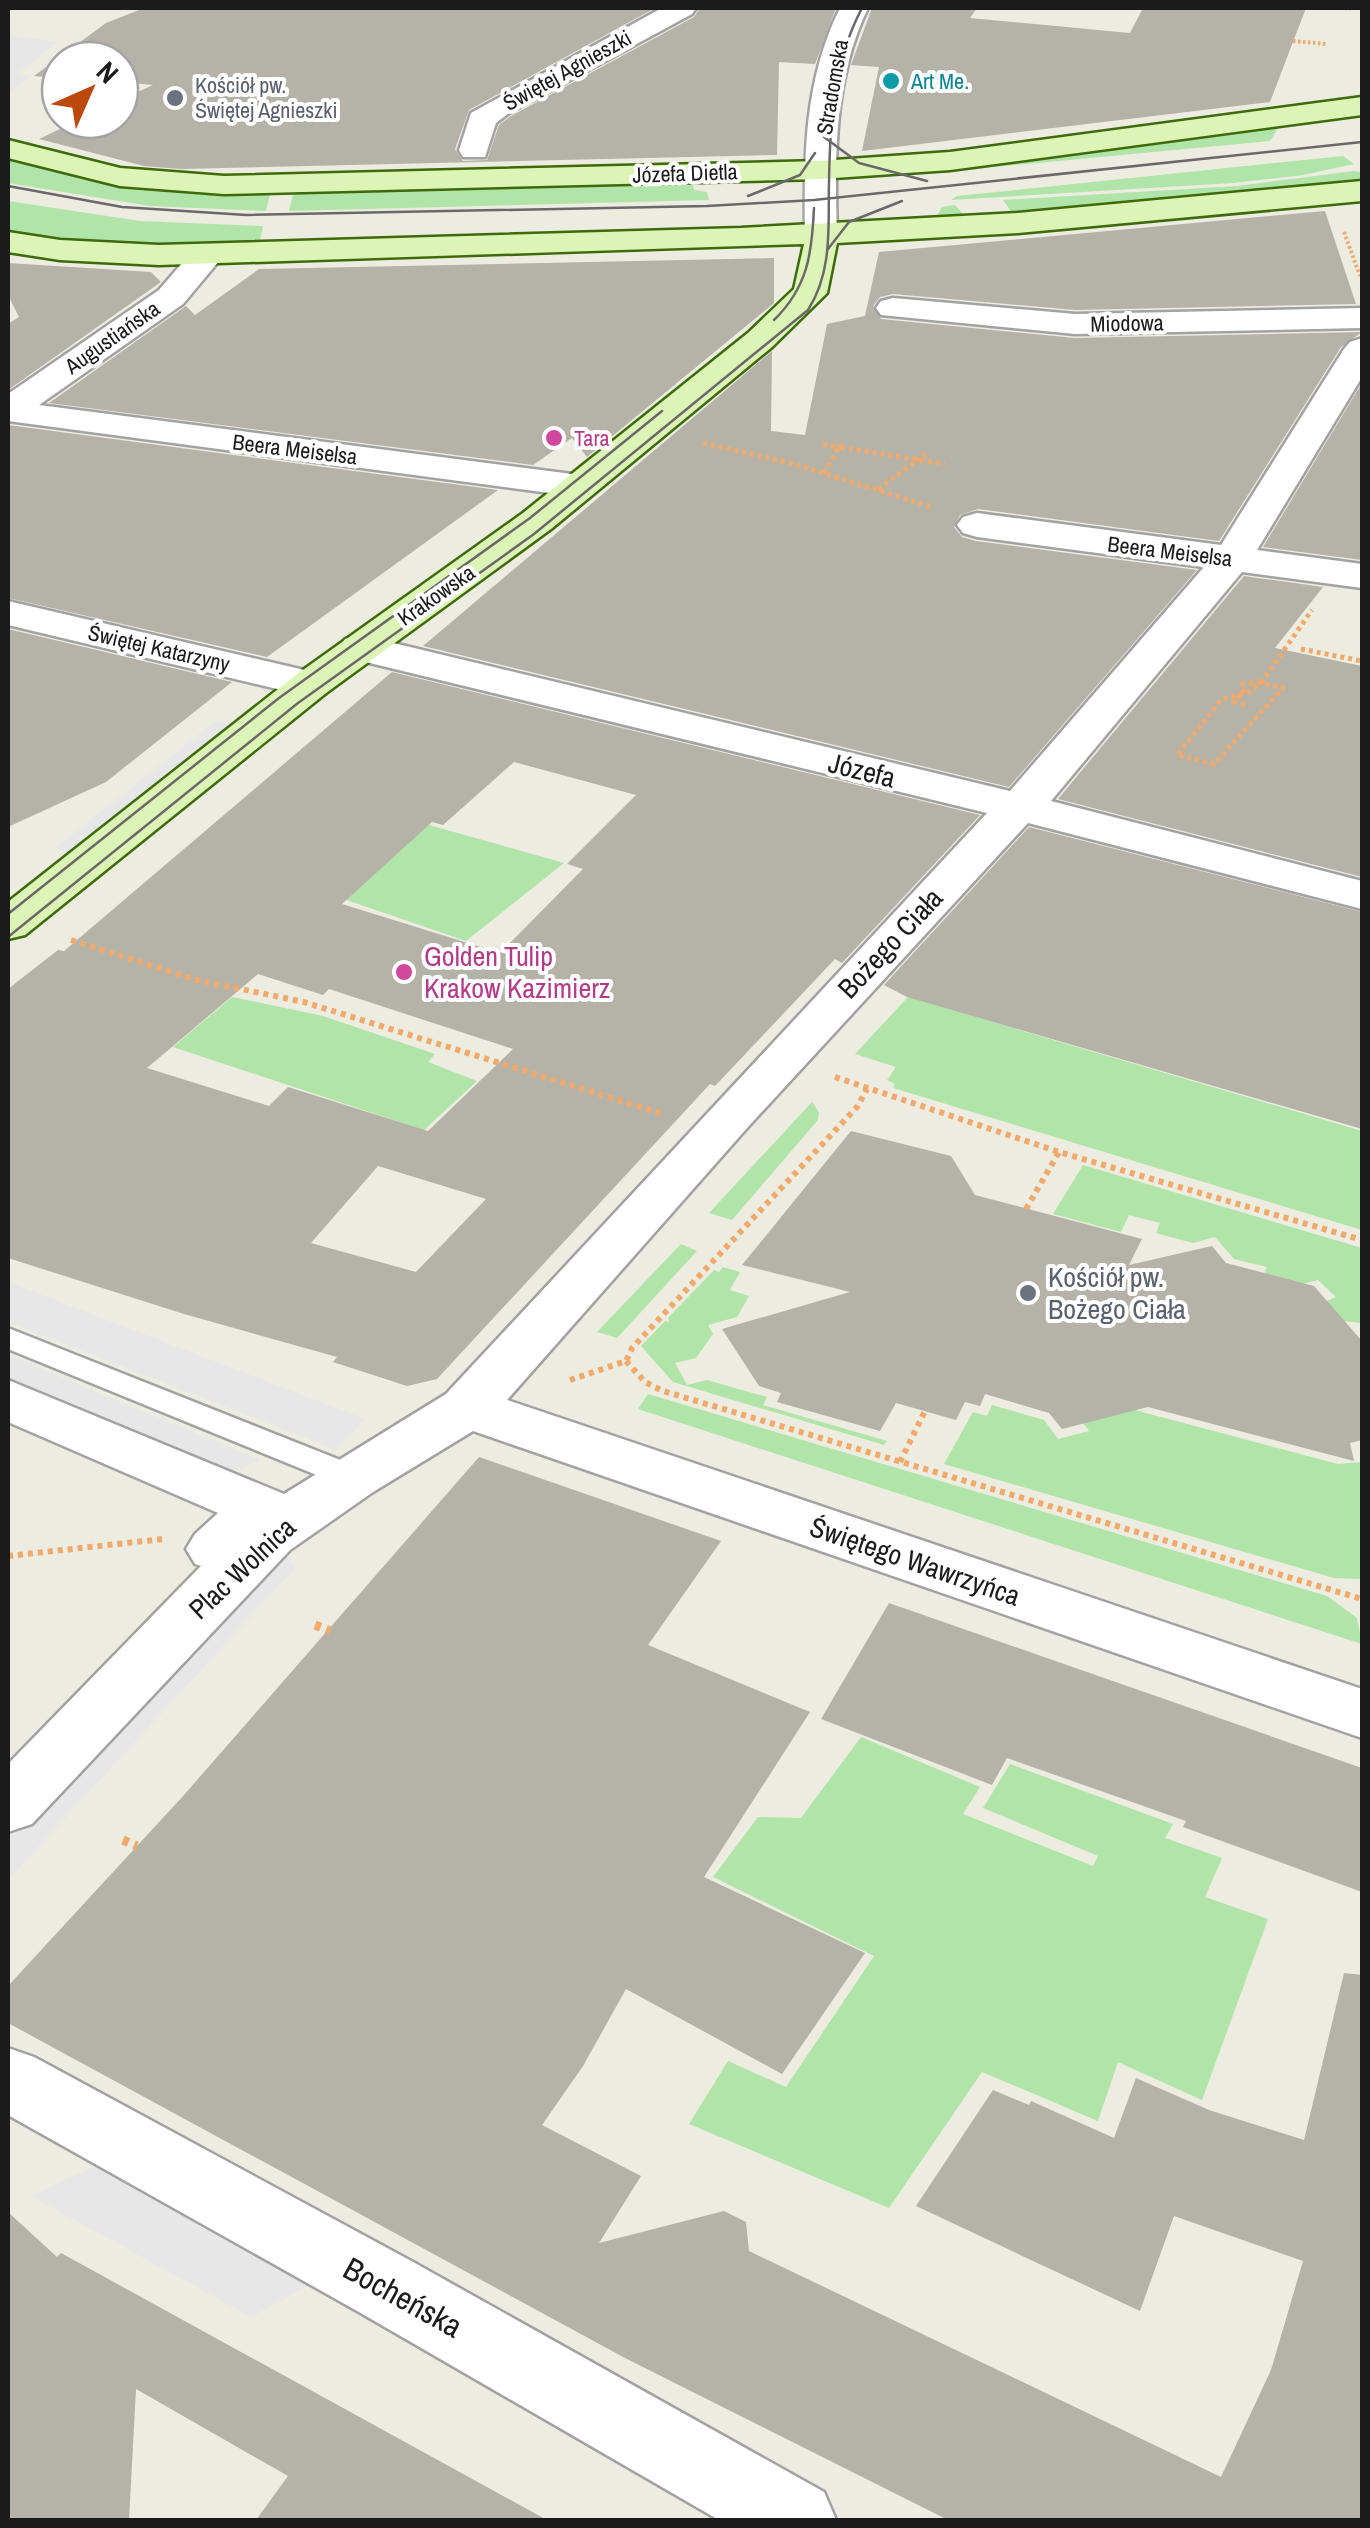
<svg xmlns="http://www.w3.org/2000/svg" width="1370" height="2528" font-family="'Archivo Narrow',sans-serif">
<rect width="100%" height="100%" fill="#ecece1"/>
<g fill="#b1e4a8">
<path d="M1288,122l-8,3 -10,16 -296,28 -3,-3z"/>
<path d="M1343,156l11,8 -51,11 -70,8 -282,17 6,-4z"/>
<path d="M8,157l126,30 137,3 -5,21 -116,-5 -142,-23z"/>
<path d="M1354,171l8,1v13l-428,36 8,-14 13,-2 10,11 46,-5 -8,-11 234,-14z"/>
<path d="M692,180l2,10 13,2 2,8 -420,11 5,-21z"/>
<path d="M8,201l132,20 123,5 -4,19 -162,-1 -89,-13z"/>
<path d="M422,823l142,40 -98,78 -131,-45z"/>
<path d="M232,997l91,19 112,38 -7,8 49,19 -53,49 -251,-83z"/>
<path d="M908,997l454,134v99l-469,-142 2,-4 -8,-4 9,-13 -41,-13z"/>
<path d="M812,1102l7,10 -1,8 -86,100 -23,-7z"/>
<path d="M1083,1165l279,83v75l-39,-4 -4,-15 17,-7 -18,-17 -22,6 -33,-9 4,-10 -33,-8 -19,-22 -22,6 -37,-10 4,-10 -31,-8 -8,17 -68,-18z"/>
<path d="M681,1244l16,7 -80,87 -20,-6z"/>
<path d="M723,1267l17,5 -10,18 19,6 -12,21 -29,8 5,9 -17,24 -21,5 12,22 20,-5 60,17 -4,8 124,36 -3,4 -211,-63 -32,-36 24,-25 4,1 -1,-4 46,-48 5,2z"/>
<path d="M648,1394l679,202 30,22 5,26 -724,-235z"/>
<path d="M1086,1397l252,67 24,-2v117l-28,-1 -390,-114 29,-52 14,4 5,-11 52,15 14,19 31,-8 -11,-15z"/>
<path d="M861,1737l119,50 -17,27 130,52 5,-10 -115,-48 27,-44 163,60 -8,14 57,20 -17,39 63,22 -66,181 -84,-38 -20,59 -116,-49 -93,136 -200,-84 39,-63 58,26 88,-131 -161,-79 45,-60 43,1z"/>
</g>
<g fill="#e7e7e7">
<path d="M8,35l49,7 -38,31 11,3 -22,18z"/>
<path d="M216,721l16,4 -162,128 -15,-5z"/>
<path d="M8,1282l357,137 -28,31 -329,-128z"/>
<path d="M8,1355l253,105 -46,20 -207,-87z"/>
<path d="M280,1542l15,26 -287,312v-41z"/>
<path d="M100,2164l217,117 -66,36 -220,-121z"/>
</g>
<g fill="#b5b2a7" fill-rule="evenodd">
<path d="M144,8h511l-186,102 -14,39 8,12 24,-1 12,-35 12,-9 183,-99 6,-9h136l-21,56 -36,-2 -2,93 -596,14 -37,-3 -105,-27 40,-19h41v-20l33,-15 -33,-3v-22h-60v18l-26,-2 72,-53z"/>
<path d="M872,8h105l-7,10 160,15 13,-25h163l-36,94 -408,49 17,-84 -28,-2z"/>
<path d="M1325,211l31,93 -281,6 -182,-16 -13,3 -7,9 8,13 194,19 287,-6 -21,15 -122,194 -241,-32 -18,6 -6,12 8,10 14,4 221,29 -188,217 -586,-141 349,-295 -1,80 34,4 22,-111 38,-8 14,-64z"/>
<path d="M774,258v45l-187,154 -15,-19 -39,27 -484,-62 137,-97 9,9 64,-46z"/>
<path d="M8,263l143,9 10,10 -153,108v-66l11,-7 -11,-22z"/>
<path d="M1362,383v177l-99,-13z"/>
<path d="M8,425l490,65 -231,167 -259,-59z"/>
<path d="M1244,576l79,11 -48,61 87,18v211l-304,-78z"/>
<path d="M8,629l224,53 -126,100 -98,45z"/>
<path d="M392,672l588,143 -138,148 -7,-4 -120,127 -5,-2 -273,295 -30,7 -74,-24 4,-5 -153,-43 -176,-56v-269l50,-39 6,1zM514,762l122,33 -69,69 16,5 -83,84 -158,-49 90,-82 11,3zM258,974l65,21 6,-6 184,60 -85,82 -140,-44 -19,19 -122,-38zM378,1166l108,33 -70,73 -105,-29z"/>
<path d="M1029,827l333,85v217l-455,-132 -23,-12z"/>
<path d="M851,1131l100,25 24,39 167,44 -13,26 83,-19 14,17 88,23 48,55v99l-12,3 4,18 -206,-54 -86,22 -13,-16 -64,-19 -5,12 -15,-4 -9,18 -60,-17 -16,28 -103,-29 4,-9 -22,-7 -37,-57 128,-37 -108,-27z"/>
<path d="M479,1457l242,84 -73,104 162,67 -106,165 161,76 -83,121 -156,-85 -43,77 -41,59 99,51 -42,67 125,-32 22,11 3,29 472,226 50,-107 32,-109 -129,-45 -34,95 -224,-105 77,-116 36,15 2,-4 83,37 22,-60 73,32 95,30 40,-167 18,2v545h-414l-323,-162 -617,-335v-37l176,-191z"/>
<path d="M889,1603l473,165v124l-179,-65 3,-6 -179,-63 -15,27 -171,-66z"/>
<path d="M8,2212l49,45 4,-4 486,267h-291l32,-44 -152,-87 -7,131h-121z"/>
</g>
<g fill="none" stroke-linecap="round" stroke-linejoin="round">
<g stroke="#a2a2a2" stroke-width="5">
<path id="lane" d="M8,1328l355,141 5,8 -5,8 -11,3 -11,-3 -333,-136z"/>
</g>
<g stroke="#a2a2a2" stroke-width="5">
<g id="street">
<path d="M662,8h34l-4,6 -183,99 -13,10 -11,34h-22l-4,-7 12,-37z"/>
<path d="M840,8h28c-35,72 -33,149 -31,227l-4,7h-24l-4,-7c-1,-79 -1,-155 35,-227z"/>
<path d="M207,245l12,3 5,7 -41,49 -144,101 541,70 13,3 6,8 -6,8 -13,3 -572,-76v-27l151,-104 36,-42z"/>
<path d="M893,298l182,16 287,-6v20l-287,6 -194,-19 -5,-7 5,-7z"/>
<path d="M1362,338v39l-105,173 105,14v24l-120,-16 -191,229 311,80v28l-334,-86 -281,305 -240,272 855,289v49l-889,-307 -100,61 -83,58 -258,274 -24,8v-68l193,-198 -6,-2 -9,-15 9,-15 23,-21 -210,-91v-42l276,114 162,-100 541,-581 -642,-156 -6,-9 6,-9 15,-4 650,156 194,-224 -227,-30 -14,-4 -6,-8 6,-8 14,-4 244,32 123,-196 6,-7z"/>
<path d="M8,601l318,74 6,9 -6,9 -15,4 -303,-72z"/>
<path d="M8,2048l26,9 379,205 411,230 12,28h-117l-360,-208 -351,-197z"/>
</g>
</g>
<g stroke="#3e6a0a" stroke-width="5">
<g id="secondary">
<path d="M1362,97v18l-412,55 -130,9 -596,15 -104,-8 -112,-28v-18l112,28 104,8 596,-15 130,-9z"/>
<path d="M1362,181v20l-344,32 -181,10 -10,50 -55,54 -221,182 -225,164 -301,242 -17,4v-37l288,-227 227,-162 225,-180 46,-44 10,-45 -645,21 -99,-5 -52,-8v-20l52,8 99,5 582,-17 277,-15z"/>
</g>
</g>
<g stroke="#f2a96c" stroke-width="4" stroke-dasharray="2.5 2.5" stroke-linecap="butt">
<path d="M1345,8l6,1"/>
<path d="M1293,41l33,3"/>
<path d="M1344,232l16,44"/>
</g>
<g stroke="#f2a96c" stroke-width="5" stroke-dasharray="4 4" stroke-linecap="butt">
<path d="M703,443l91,21 137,43"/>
<path d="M823,444l16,3 4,-6"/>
<path d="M824,473l15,-26 106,17"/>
<path d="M878,489l48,-35"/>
<path d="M1301,649l61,12"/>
<path d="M1261,683l51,-73"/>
<path d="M1245,705l-11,-3 10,-12 -2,-6 16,-2"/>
</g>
<g stroke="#f2a96c" stroke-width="6" stroke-dasharray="5 5" stroke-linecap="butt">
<path d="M71,940l126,40 107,22 359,112"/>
<path d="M835,1077l224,75 303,88"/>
<path d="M1026,1209l33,-57"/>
<path d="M626,1361l19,21 18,9 699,208"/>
<path d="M570,1380l56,-19 6,-13 225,-241 10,-18"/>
<path d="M900,1462l25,-51"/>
<path d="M8,1556l155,-17"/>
</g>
<g stroke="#f2a96c" stroke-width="9" stroke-dasharray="6 6" stroke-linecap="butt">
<path d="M315,1625l15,6"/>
<path d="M123,1840l14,6"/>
</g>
<use href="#lane" fill="#fff" fill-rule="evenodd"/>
<use href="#street" fill="#fff" fill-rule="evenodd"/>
<use href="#secondary" fill="#dcf5b6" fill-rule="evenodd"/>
<g stroke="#696969" stroke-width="2.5">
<path d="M824,137l35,26 68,18"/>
<path d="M8,186l114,21 124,8 461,-9 107,-6 548,-58"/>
<path d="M748,196l52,-21 15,-22"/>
<path d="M828,249l21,-27 53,-21"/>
<path d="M774,320c34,-33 38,-67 40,-112"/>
<path d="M8,914l271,-216 251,-180 132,-107"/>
<path d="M8,937l290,-234 236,-169 274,-224c25,-39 20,-84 21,-128 1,-62 4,-119 33,-174"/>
</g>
<path stroke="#f2a96c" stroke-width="5" stroke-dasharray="4 4" stroke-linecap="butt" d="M1258,682l25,6 -69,76 -37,-9 45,-56 27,-7 12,-9"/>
</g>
<circle fill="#0f9aa8" stroke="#fff" stroke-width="4" cx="891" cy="81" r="10"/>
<g fill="#6b7280" stroke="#fff" stroke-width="4">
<circle cx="175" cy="98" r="10"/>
<circle cx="1028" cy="1293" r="10"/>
</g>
<g fill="#d1479c" stroke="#fff" stroke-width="4">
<circle cx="554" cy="438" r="10"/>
<circle cx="404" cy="972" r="10"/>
</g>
<g text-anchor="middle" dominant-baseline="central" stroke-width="8" stroke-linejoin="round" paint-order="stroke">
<g font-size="22" fill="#1b1b1b" stroke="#fff">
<text transform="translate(567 70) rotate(-29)">Świętej Agnieszki</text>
<text transform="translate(832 87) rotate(-80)">Stradomska</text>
<text transform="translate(685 173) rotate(-2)">Józefa Dietla</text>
<text transform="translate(1127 323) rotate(-1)">Miodowa</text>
<text transform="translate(112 337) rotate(-35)">Augustiańska</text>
<text transform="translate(295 449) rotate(7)">Beera Meiselsa</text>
<text transform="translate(1170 551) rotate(7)">Beera Meiselsa</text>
<text transform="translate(436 595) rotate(-35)">Krakowska</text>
<text transform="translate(159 648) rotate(13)">Świętej Katarzyny</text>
</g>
<g font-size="22" fill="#0d838f" stroke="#fff" text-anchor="start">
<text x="911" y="81">Art Me.</text>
</g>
<g font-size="22" fill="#5b616d" stroke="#fff" text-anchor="start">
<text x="195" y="85">Kościół pw.<tspan x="195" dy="25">Świętej Agnieszki</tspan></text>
</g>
<g font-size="22" fill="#b23c85" stroke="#fff" text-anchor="start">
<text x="574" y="438">Tara</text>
</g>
<g font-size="28" fill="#1b1b1b" stroke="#fff">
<text transform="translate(862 770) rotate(14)">Józefa</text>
<text transform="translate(890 943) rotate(-47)">Bożego Ciała</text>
<text transform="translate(915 1561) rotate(19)">Świętego Wawrzyńca</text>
<text transform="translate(242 1568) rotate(-43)">Plac Wolnica</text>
</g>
<g font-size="28" fill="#b23c85" stroke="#fff" text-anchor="start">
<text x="424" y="956">Golden Tulip<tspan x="424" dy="32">Krakow Kazimierz</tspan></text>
</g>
<g font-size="28" fill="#5b616d" stroke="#fff" text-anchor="start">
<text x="1048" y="1277">Kościół pw.<tspan x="1048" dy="32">Bożego Ciała</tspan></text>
</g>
<g font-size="32" fill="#1b1b1b" stroke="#fff">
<text transform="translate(403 2297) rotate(29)">Bocheńska</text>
</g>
</g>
<rect width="1370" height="2528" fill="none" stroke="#1b1b1b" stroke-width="20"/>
<g transform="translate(90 90) rotate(45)"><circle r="48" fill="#ffffff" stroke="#a4a4a4" stroke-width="2.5"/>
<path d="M0-8L18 38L0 25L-18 38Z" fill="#bb490b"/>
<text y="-15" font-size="28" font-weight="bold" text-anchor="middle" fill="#1b1b1b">N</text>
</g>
</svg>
